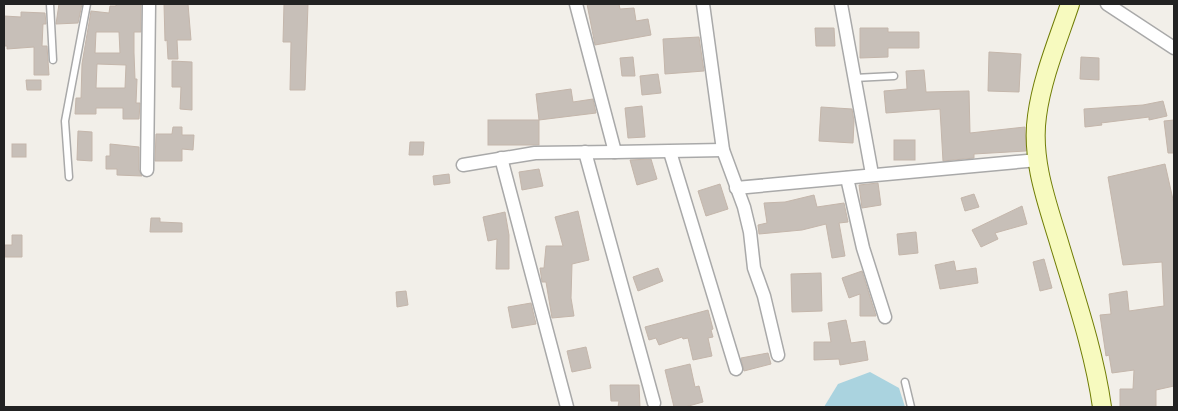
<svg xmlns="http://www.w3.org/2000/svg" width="1178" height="411" font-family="Quicksand,sans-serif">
<rect width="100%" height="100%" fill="#f2efe9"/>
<path fill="#aad3df" d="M870,372l29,16 6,19h-81l14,-23z"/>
<g fill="#c7bfb8" stroke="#c4b6ab" fill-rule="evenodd">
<path d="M59,4h23l-4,19 -22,1z"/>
<path d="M116,4h25v28h-7v21l1,26h2l-1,24h4l-1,16h-16v-11h-27v6h-21l1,-16h5l1,-34 9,-53 18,2 1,-7h6zM96,32h23l1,21h-25zM97,64l29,1 -1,23h-29z"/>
<path d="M164,4h24l3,36h-14l1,19h-10l-1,-19 -2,1z"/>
<path d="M284,4h24l-3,86h-15l1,-48h-8z"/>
<path d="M587,4h32l1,5 14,-1 2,13 12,-2 3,16 -56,10z"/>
<path d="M21,12l24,1 1,11h-3l-1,22h5l2,29h-15v-28l-27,2v-3h-3v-30l17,1z"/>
<path d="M815,28h19l1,18h-19z"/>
<path d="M860,28h28v4h31v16h-31v9l-28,1z"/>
<path d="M699,37l5,34 -39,3 -2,-35z"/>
<path d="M989,52l32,2 -2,38 -31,-1z"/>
<path d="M633,57l2,19h-13l-2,-18z"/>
<path d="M1081,57l18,1v22l-19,-1z"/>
<path d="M172,61l20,1v48l-12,-1 1,-22h-9z"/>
<path d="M924,70l2,22 43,-1 1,42 55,-6 1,24 -52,3v4l-31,3 -3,-52 -54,4 -2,-22 23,-2 -1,-18z"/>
<path d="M658,74l3,19 -19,2 -2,-19z"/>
<path d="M26,80h15v10h-14z"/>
<path d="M571,89l2,13 20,-3 3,14 -57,7 -3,-26z"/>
<path d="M1163,101l4,15 -18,4v-3l-48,6 1,2 -17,2 -1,-18 59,-4z"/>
<path d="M642,106l3,31 -17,1 -3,-30z"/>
<path d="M821,107l31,2 2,12 -1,22 -34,-2z"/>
<rect x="488" y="120" width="51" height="25"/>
<path d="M1174,120v33h-6l-4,-32z"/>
<path d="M173,127h9v8h12l-1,15 -11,-1v12h-27l1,-27h16z"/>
<path d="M78,131l14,1v29l-15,-1z"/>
<rect x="894" y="140" width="21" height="20"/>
<path d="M410,142h14l-1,13h-14z"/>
<rect x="12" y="144" width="14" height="13"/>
<path d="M110,144l29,3v23l3,6 -25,-1v-6h-11v-13h4z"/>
<path d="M651,159l6,20 -20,6 -7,-25z"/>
<path d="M1165,164l9,40v182l-18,4v17h-36v-18h13l1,-19 -22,3 -3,-18 -3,1 -6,-41 11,-1 -2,-20 18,-3 2,20 35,-5 -2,-44 -39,3 -15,-88z"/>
<path d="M539,169l4,17 -21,4 -3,-18z"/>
<path d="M449,174l1,9 -16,2 -1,-9z"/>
<path d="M878,183l3,22 -19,3 -3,-23z"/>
<path d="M720,184l8,25 -22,7 -8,-25z"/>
<path d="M974,194l5,13 -14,4 -4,-13z"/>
<path d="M814,195l3,12 27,-4 4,19 -9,1 6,33 -13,2 -6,-34 -24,6 -43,4 -1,-9 9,-2 -3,-20 21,-1z"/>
<path d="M1022,206l5,18 -32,9 3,6 -17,8 -9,-17z"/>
<path d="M578,211l11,49 -17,4 -1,34 3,18 -22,2 -6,-36h-4l-2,-14h4l2,-22h17l-8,-29z"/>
<path d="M505,212l4,23v34h-13l1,-30 -9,2 -5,-24z"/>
<path d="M151,218h9v4l22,1v9h-32z"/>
<path d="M916,232l2,21 -19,2 -2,-21z"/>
<path d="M12,235h10v22h-17v-12h7z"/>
<path d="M1044,259l8,29 -12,3 -7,-29z"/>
<path d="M954,261l2,10 20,-3 2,15 -38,6 -5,-24z"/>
<path d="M658,268l5,13 -25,10 -5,-14z"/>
<path d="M862,271l14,45h-16v-22l-11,4 -7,-20z"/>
<path d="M821,273l1,38 -30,1 -1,-38z"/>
<path d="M406,291l2,14 -11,2 -1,-15z"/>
<path d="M531,303l5,21 -24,4 -4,-21z"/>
<path d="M708,310l5,19 -2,1 2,7 -5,1 4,18 -19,4 -5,-22 -5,1 -1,-2 -23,8 -3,-7 -7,2 -4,-13z"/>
<path d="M846,320l5,23 14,-2 3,19 -28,5 -1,-6 -25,1v-18h17l-3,-19z"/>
<path d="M586,347l5,21 -19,4 -5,-21z"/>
<path d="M768,353l3,11 -27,7 -3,-13z"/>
<path d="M690,364l5,23 4,-1 4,16 -18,5h-11l-9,-37z"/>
<path d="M610,385h29l1,22h-22l1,-6h-8z"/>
</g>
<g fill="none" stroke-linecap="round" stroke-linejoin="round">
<g stroke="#a9a9a9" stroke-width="9">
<g id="lane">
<path d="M50,4l3,56"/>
<path d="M854,78l40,-2"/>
<path d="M69,177l-4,-56 22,-117"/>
<path d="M905,382l6,25"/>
</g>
</g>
<g stroke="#a9a9a9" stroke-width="15">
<g id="street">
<path d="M576,4l39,148 108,-2"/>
<path d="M703,4l20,146 21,57 6,25 4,36 10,28 14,59"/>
<path d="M841,4l31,170"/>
<path d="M1107,4l67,44"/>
<path d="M585,152l69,251"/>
<path d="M670,152l66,217"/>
<path d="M501,158l66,249"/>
<path d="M463,165l72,-12 80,-1"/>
<path d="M147,170l2,-166"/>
<path d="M847,178l16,70 22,69"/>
<path d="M736,188l302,-28"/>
</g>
</g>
<g stroke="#707d05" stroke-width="20">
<path id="secondary" d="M1070,4c-12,36 -28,74 -33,112 -6,42 9,84 21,123 16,54 36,111 44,168"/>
</g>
<use href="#lane" stroke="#fff" stroke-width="6"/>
<use href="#street" stroke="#fff" stroke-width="12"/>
<use href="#secondary" stroke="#f7fabf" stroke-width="18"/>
</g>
<rect width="1178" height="411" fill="none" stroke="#222222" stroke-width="10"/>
</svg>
